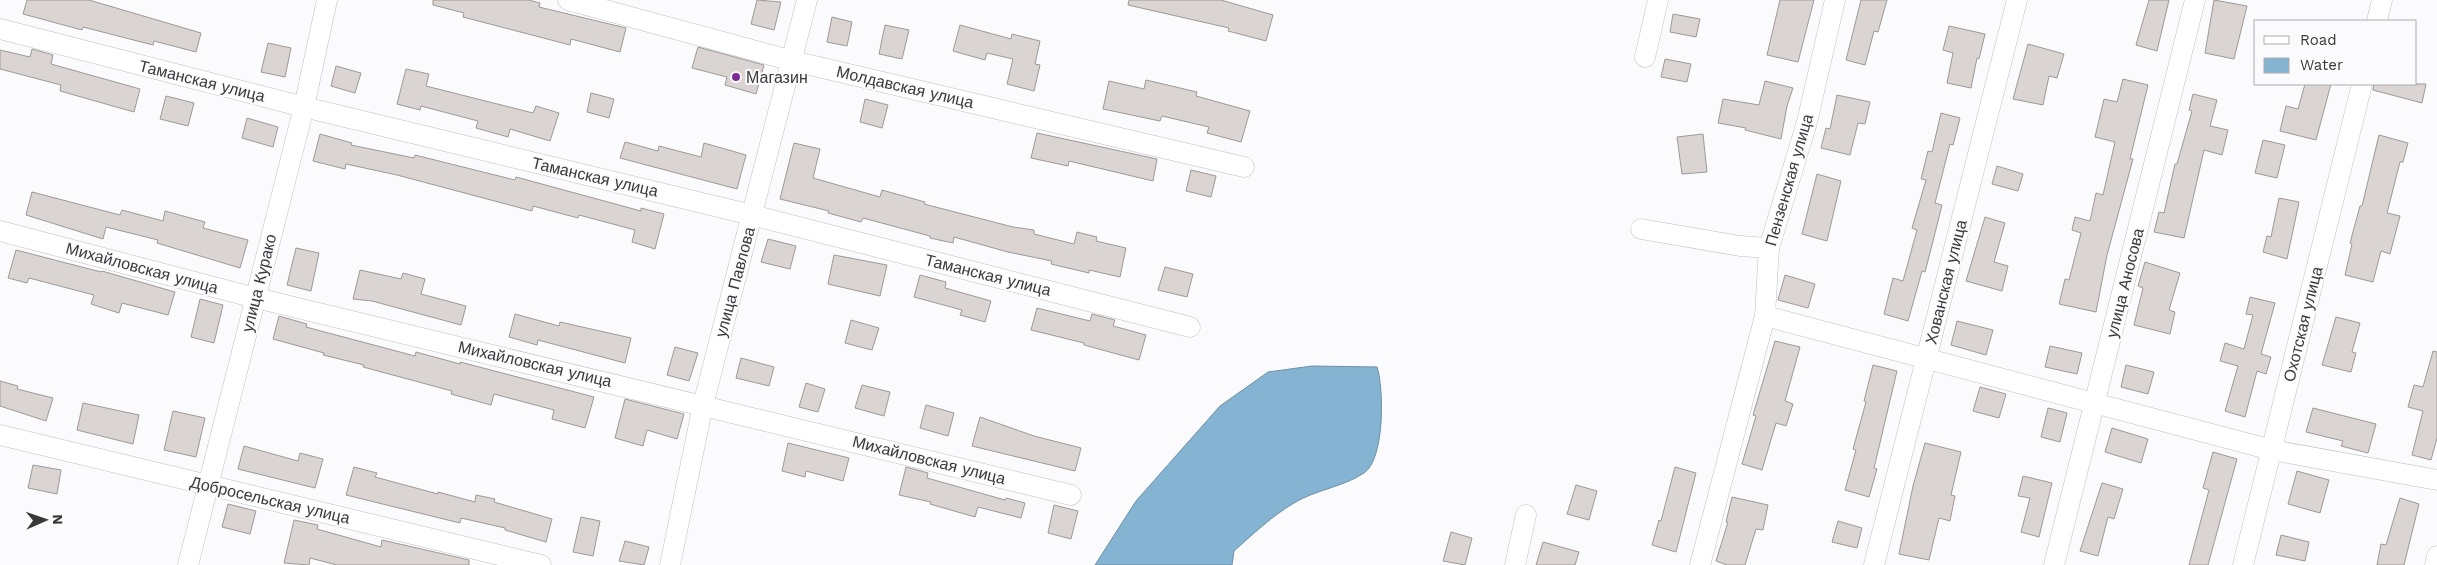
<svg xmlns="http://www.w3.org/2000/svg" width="2437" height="565" font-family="'Work Sans',sans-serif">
<rect width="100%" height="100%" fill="#fbfbfe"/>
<path fill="#85b4d2" stroke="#6e8fa5" d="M1312,366l65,1c7,21 8,92 -13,106 -21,14 -49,17 -70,30 -22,13 -41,31 -60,48l-2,14h-137l41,-64 84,-95 48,-34z"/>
<g fill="#dad4d3" stroke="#9e9897">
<path d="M27,0h62l112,33 -5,19 -42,-11 -1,4 -70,-18 -1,3 -59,-16z"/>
<path d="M433,0h96l11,3 -1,4 87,21 -6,24 -49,-13 -1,6 -107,-28 1,-4 -31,-8z"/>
<path d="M757,0l24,2 -7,28 -23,-6z"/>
<path d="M1129,0h92l52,15 -7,26 -38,-10 1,-3 -101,-23z"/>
<path d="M1780,0h34l-16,62 -31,-7z"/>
<path d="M1861,0h26l-9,32 -4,-1 -9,34 -19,-5z"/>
<path d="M2149,0h20l-12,51 -21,-6z"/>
<path d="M2214,0l33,6 -13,53 -29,-6z"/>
<path d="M1673,14l27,5 -4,18 -26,-5z"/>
<path d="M832,17l20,5 -5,24 -20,-4z"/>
<path d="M885,25l24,5 -7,29 -23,-5z"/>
<path d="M960,25l51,14 1,-5 28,7 -5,23 5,1 -6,26 -27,-7 6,-25 -26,-6 -2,7 -32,-9z"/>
<path d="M1949,26l36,8 -6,25 -2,-1 -6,30 -24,-5 6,-30 -10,-3z"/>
<path d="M268,43l23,5 -6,29 -24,-5z"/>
<path d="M2028,44l36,10 -7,24 -8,-2 -6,29 -30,-6z"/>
<path d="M698,47l66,18 -8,29 -31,-9 2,-8 -35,-9z"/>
<path d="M32,49l21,6 -2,9 89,25 -6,23 -74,-21 1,-6 -61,-16v-19l30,7z"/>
<path d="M1665,59l26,5 -4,18 -26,-5z"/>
<path d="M336,66l25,7 -6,20 -24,-7z"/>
<path d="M406,69l23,5 -3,12 107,27 3,-7 23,7 -9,28 -40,-12 -2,8 -32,-9 2,-7 -57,-15 -1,4 -23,-6z"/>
<path d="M2123,79l25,6 -18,74h3l-26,96 -11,57 -37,-8 6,-25 4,1 12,-47 -9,-3 3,-13 15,4 6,-28 7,2 12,-53 -20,-5 9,-38 13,3z"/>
<path d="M1146,80l51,12 -1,4 54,15 -9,31 -34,-9 2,-6 -47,-11 -2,5 -57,-12 6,-28 35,8z"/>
<path d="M1765,81l28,7 -6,18 -6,33 -36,-9 1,-2 -28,-5 5,-24 36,6z"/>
<path d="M2305,84h26l-15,56 -36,-9 6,-25 12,3z"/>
<path d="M2374,84h52l-4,19 -49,-13z"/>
<path d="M591,93l23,6 -5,19 -22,-6z"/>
<path d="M2193,94l24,6 -7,26 18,4 -6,25 -18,-5 -20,88 -30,-6 5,-20 5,1 11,-49h2l15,-53 -3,-1z"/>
<path d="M1837,95l33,7 -5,22 -7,-1 -8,32 -29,-7 5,-20 4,1z"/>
<path d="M166,96l28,7 -6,23 -28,-7z"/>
<path d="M865,99l23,6 -6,23 -22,-6z"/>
<path d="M1941,113l19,5 -7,27 -3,-1 -15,59 7,2 -10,40 -7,27 -3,-1 -14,50 -24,-7 9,-36 10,3 14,-51 -5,-2 14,-48 -5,-1 7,-28 4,1z"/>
<path d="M247,118l31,9 -5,20 -31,-9z"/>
<path d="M1037,133l120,26 -4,22 -84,-20 -1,5 -37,-8z"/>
<path d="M320,134l32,9 -1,2 63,13 1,-3 100,25 1,-3 125,34v-3l23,6 -9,35 -23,-7 3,-12 -56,-15 -1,3 -45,-12 -1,5 -135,-36 -51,-11 -1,5 -32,-8z"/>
<path d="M1703,134l4,38 -25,2 -5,-37z"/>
<path d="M2379,135l29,8 -5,19h-3l-13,51 13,3 -10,38 -9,-3 -8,31 -28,-7 7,-31 -2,-1 10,-37h2z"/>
<path d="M2263,140l22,5 -8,33 -22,-5z"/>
<path d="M625,142l33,9 1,-5 42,11 3,-14 42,12 -9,34 -117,-31z"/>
<path d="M794,143l26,6 -7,29 67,19 2,-7 43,12 -1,2 89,23 21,3v4l40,10 3,-12 20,5 -1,4 30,7 -6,29 -31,-7v3l-38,-9 1,-3 -44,-9 -54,-15 -1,6 -23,-5v-2l-67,-18 -2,4 -33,-9 1,-2 -49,-12z"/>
<path d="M1997,166l26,8 -5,17 -26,-7z"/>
<path d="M1191,170l25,6 -5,21 -25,-6z"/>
<path d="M1817,174l24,7 -14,60 -25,-7z"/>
<path d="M32,192l88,23 2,-5 41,11 2,-10 40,11 -2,6 45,12 -8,28 -83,-25 1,-3 -52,-13 -3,12 -77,-24z"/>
<path d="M2279,198l20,4 -12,57 -24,-7 4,-16 4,1z"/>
<path d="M1985,217l20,6 -11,39 14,4 -6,25 -36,-10z"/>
<path d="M768,239l28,7 -6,23 -29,-7z"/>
<path d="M296,248l23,5 -8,38 -24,-6z"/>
<path d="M16,250l85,22 1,-1 73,21 -7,23 -46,-12 -3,10 -28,-9 3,-9 -65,-17 -2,5 -19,-5z"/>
<path d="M834,255l53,10 -7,31 -52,-12z"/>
<path d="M2145,262l35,11 -11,37 6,2 -5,22 -36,-9 9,-37 -5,-2z"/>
<path d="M1165,267l28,7 -6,23 -29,-7z"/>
<path d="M360,270l41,9 2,-6 22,6 -4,15 45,12 -5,19 -89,-24 -19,-2z"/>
<path d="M920,275l26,7 -1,6 46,13 -6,21 -25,-7 2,-5 -48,-13z"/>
<path d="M1785,275l30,9 -7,24 -30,-8z"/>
<path d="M2250,297l25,6 -14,51 10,3 -5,17 -9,-3 -12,46 -20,-6 13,-45 -18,-5 5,-18 19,6 9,-34 -7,-1z"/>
<path d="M200,299l23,6 -9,38 -23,-6z"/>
<path d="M1037,308l53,13 2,-7 23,6 -2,6 33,9 -7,25 -55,-15v-2l-53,-13z"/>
<path d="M515,314l44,12 1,-4 71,16 -6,25 -87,-23 -1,5 -28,-8z"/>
<path d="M279,316l28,8 -1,3 109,29 1,-4 44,12v-2l134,35 -9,31 -33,-9 2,-9 -60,-16 -3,11 -40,-11 1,-3 -89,-24 1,-2 -41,-10 1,-2 -51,-14z"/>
<path d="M2336,317l24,6 -8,29 4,1 -5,19 -29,-7z"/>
<path d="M851,320l28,8 -7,22 -27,-7z"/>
<path d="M1957,321l36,9 -7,25 -35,-10z"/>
<path d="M1775,341l25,6 -15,54 8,3 -7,22 -10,-3 -14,47 -20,-6 14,-48 -3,-1z"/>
<path d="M2050,346l32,7 -5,21 -32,-7z"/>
<path d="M675,347l23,6 -9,28 -22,-6z"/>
<path d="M2433,351l4,1v86l-6,22 -19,-5 11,-44 -15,-4 6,-22 9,2z"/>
<path d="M741,358l33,9 -5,19 -33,-8z"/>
<path d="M1873,365l24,6 -23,97 3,1 -8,28 -24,-7 11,-40 -3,-1 13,-47 -2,-1z"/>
<path d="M2126,365l28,7 -6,22 -27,-7z"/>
<path d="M0,381l18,5 -1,3 36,9 -7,23 -46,-15z"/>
<path d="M806,383l19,6 -7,23 -19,-5z"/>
<path d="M862,385l28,7 -6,24 -29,-8z"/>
<path d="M1980,387l26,7 -7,24 -26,-7z"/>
<path d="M625,399l59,15 -7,25 -30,-9 -4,16 -28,-8z"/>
<path d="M83,403l56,12 -6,29 -56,-14z"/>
<path d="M926,405l28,8 -6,23 -28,-8z"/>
<path d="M2048,408l19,5 -7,29 -19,-5z"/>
<path d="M2313,408l63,16 -8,29 -27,-7 2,-5 -37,-9z"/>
<path d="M173,411l32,7 -9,39 -32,-7z"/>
<path d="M980,417l54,19 47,12 -6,23 -103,-25z"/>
<path d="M2112,428l36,11 -7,24 -36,-11z"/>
<path d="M788,443l61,15 -6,23 -37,-10 -1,6 -23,-6z"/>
<path d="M1925,443l36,9 -10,43 4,1 -5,25 -11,-3 -10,42 -30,-6 14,-68z"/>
<path d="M244,446l54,15 2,-8 23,6 -8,29 -77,-19z"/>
<path d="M2213,452l24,7 -29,106h-19l20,-75 -6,-2z"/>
<path d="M33,465l28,5 -4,24 -29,-6z"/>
<path d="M354,467l23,6 -2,4 63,17v-2l37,10 1,-7 19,4 -1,3 58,17 -6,23 -41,-12v-2l-44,-10 -1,5 -114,-28z"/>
<path d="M906,467l22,6 -1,5 78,22 1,-2 19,5 -4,15 -43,-11 -3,10 -45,-13 1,-2 -32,-7z"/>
<path d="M1675,467l21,6 -20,79 -24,-7 7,-25 2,1z"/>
<path d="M2297,471l32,9 -9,33 -32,-9z"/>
<path d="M2023,476l29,7 -13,54 -18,-5 9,-34 -12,-2z"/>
<path d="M2102,483l21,6 -9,30 -6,-2 -10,39 -18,-5z"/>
<path d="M1576,485l21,6 -8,29 -22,-6z"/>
<path d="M1732,497l36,8 -5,25 -7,-1 -11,36h-18l-11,-4 12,-39h-2z"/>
<path d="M2400,498l19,6 -15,61h-27l4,-21 5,1z"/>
<path d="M228,504l28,7 -6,23 -28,-7z"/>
<path d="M1054,505l24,6 -7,28 -23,-6z"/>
<path d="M581,517l19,4 -7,35 -20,-4z"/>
<path d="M294,520l24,5 -1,4 64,18 1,-7 70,16 17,4v5h-132l-27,-7 -1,7 -25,-2z"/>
<path d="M1838,521l24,7 -5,20 -25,-6z"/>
<path d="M1451,532l21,6 -7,27 -22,-4z"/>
<path d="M2281,535l28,7 -4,19 -29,-6z"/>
<path d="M625,541l24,6 -5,18 -25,-4z"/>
<path d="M1543,542l36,10 -4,13h-39z"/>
</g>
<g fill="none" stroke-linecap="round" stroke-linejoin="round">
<g stroke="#bdbec3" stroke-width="21">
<g id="street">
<path d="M568,0l225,61 451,106"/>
<path d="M2377,21l5,-21"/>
<path d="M0,29l304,78 448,108 438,112"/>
<path d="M1645,57l13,-57"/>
<path d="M1641,229l99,17 29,2"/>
<path d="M0,231l256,67 815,197"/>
<path d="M1765,316l507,134 165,30"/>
<path d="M0,435l541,130"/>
<path d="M188,565l116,-458 23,-107"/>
<path d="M670,565l33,-160 104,-405"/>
<path d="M1515,565l11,-50"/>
<path d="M1700,565l65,-249 4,-68 38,-126 28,-122"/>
<path d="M1874,565l143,-565"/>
<path d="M2054,565l141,-565"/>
<path d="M2243,565l119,-481"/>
<path d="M2435,565l2,-9"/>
</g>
</g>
<use href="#street" stroke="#fff" stroke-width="20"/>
</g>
<circle fill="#7d2a99" stroke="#fbfbfe" stroke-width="2" cx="736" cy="77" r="5"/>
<g text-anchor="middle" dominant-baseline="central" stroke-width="4" stroke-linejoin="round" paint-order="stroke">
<g font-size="16" fill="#39393b" stroke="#fbfbfe" text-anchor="start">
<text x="746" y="77">Магазин</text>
</g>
<g font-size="16" fill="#39393b" stroke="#fbfbfe">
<text transform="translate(202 81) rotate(14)">Таманская улица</text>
<text transform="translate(905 87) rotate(13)">Молдавская улица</text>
<text transform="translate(595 177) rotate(13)">Таманская улица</text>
<text transform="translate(1789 180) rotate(-74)">Пензенская улица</text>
<text transform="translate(142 268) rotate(15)">Михайловская улица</text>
<text transform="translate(988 275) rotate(14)">Таманская улица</text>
<text transform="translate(735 282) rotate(-75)">улица Павлова</text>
<text transform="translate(1946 282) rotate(-76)">Хованская улица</text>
<text transform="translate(259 283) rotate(-76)">улица Курако</text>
<text transform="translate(2125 283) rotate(-76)">улица Аносова</text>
<text transform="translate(2303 324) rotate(-76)">Охотская улица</text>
<text transform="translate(535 364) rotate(13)">Михайловская улица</text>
<text transform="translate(929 460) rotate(14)">Михайловская улица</text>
<text transform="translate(270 500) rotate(13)">Добросельская улица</text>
</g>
</g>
<rect x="2254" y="20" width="162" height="65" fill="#fbfbfe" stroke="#adadb0"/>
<rect x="2264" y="36" width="25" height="8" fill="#ffffff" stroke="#adadb0"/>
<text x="2300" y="45" font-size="15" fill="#39393b">Road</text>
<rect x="2264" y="58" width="25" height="15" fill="#85b4d2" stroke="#adadb0"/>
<text x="2300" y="70" font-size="15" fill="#39393b">Water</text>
<g transform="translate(45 520) rotate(88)" stroke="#fbfbfe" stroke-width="4" paint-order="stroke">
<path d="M0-4L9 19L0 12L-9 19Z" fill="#39393b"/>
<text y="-8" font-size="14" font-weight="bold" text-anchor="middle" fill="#39393b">N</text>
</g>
</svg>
